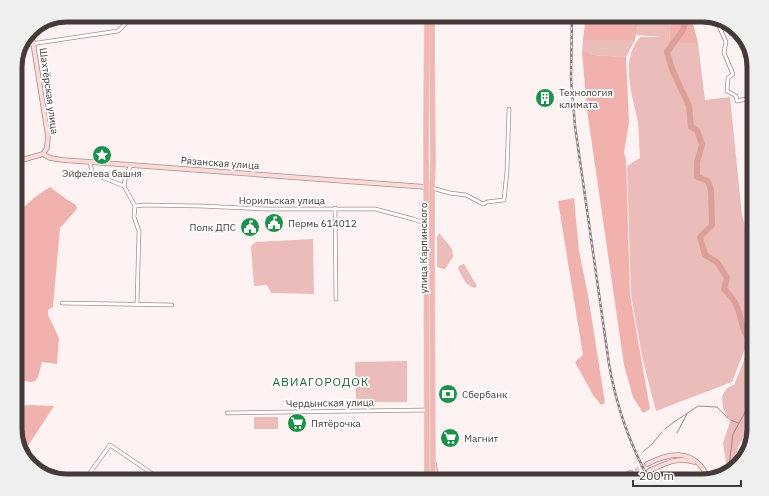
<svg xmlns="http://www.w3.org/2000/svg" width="769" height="496" font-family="'IBM Plex Sans',sans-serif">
<rect width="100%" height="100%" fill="#fef3f2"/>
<g fill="#ebbcb9">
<path d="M640,15h31l-2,28h29l7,57 25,-3 12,118 12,43v68l-22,56 -76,29 -13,-50 -12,-66 -4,-129 13,-8c-1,-12 -1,-23 -2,-35 -5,-28 -19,-61 2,-86h21l-25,-2z"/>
<path d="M583,40h52l-9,17 -32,-2 -6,-3h-6z"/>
<path d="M439,233l13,16 1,8 -8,12 -6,-1 -2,-2v-29z"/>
<path d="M313,239l1,55 -43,-1 -4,-8 -13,1 -3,-40 5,-4z"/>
<path d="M464,264l13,22 -2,2c-9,-2 -13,-11 -17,-20l2,-3z"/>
<path d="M754,336v85l-15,24 -7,26 -6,4 1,-6 -4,-26 7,-21 -7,-14 -1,-12 5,-8 7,-3z"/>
<path d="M407,361v41h-51l-1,-40z"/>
<rect x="254" y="417" width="24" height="12"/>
</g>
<g fill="#f1b1ad">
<path d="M586,15h54l-5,25h-52z"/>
<path d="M671,15h20l7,28h-29z"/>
<path d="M582,52h6l6,3 32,2 3,65 -5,31 2,6 4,136 20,114 -7,4 -10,-16 -9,-32 -37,-255z"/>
<path d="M50,187l16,12 10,6 1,4 -17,19 -7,79 -5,3v5l11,23 -2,26 -15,-2c-6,24 -4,21 -27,17v-172l8,1 12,-11z"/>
<path d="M574,198l5,53 9,44 17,108 -4,2 -8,-10 -18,-33 8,-7 -25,-154z"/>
<path d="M32,405l22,1 -32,49 -7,-23v-26z"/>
</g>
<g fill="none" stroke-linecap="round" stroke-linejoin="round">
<g stroke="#af817d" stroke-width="1">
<path d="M731,420l7,3"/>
<path d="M665,429l9,-7 24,-16 19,1 11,11"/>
<path d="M677,433l10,-19"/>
<path d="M643,452l9,-8 10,-12"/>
<path d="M729,467l4,-33 21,-38"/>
<path d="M729,473v-2"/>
</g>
<path stroke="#dd9f9a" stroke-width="6" d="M687,15l-4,15 -16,22 5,17 17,37 2,21 6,3 5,15 -5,17v15l11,4 3,9 1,35 -12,12 5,18 12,7 10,16 -3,11c5,5 11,11 13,18 7,16 3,24 17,38"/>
<g stroke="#d9cecd" stroke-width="4" stroke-dasharray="4 2" stroke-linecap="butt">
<path d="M630,473l17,-9"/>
<path d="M633,479l16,-8"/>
</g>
<g stroke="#a78e8c" stroke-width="4.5">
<g id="street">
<path d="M716,19l10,23 -2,11 9,21 -5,4 -1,13 9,5 1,5 9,-2 8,-1"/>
<path d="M24,45l94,-14 7,-7 7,-9"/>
<path d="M17,60l4,24"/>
<path d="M90,162l2,10 7,4 25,10"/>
<path d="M131,165l-5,10 -2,11 11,20 -1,11 5,14 -2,73"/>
<path d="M432,188l18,5 16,2 17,9 4,-2 17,-2 3,-29 2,-62"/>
<path d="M135,206l10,-1 55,1 66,3h109l38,10 8,3h6"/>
<path d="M335,208l1,91"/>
<path d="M62,303l110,2"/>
<path d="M227,413l200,-3"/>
<path d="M84,481l26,-36 53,36"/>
</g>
</g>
<g stroke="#a78e8c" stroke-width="5.5">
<g id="secondary">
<path d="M31,30l17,106 -1,12 -4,6"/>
<path d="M15,162l28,-8 7,4 13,2 363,27"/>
<path d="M434,464l2,13 2,4"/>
<path d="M647,464c26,-13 48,-15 62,15"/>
<path d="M649,471c15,-7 29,-15 45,-9"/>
<path d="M614,481l16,-8"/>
<path d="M629,481l4,-2"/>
</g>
</g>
<g stroke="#d6d4d3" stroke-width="6">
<g id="primary">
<path d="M427,15l-1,115 1,351"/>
<path d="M432,15v48l1,97 -1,28v84l1,209"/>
</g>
</g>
<use href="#street" stroke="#fff" stroke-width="3"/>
<use href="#secondary" stroke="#fbdad9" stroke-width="4"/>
<use href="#primary" stroke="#f7b5b2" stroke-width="4.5"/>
<g stroke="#897e7d" stroke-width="2.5">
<path id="rail" d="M572,15l-1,64 4,47 34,238c7,41 21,81 41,117"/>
</g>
<use href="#rail" stroke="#fff" stroke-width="1" stroke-dasharray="3" stroke-linecap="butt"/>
</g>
<defs>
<g id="building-disc" transform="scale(1)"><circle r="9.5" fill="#1d904b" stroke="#fff"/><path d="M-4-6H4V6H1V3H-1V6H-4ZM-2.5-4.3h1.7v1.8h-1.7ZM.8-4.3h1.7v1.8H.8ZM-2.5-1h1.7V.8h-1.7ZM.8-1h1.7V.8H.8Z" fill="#fff"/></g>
<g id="sight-disc" transform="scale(1)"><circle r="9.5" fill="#1d904b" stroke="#fff"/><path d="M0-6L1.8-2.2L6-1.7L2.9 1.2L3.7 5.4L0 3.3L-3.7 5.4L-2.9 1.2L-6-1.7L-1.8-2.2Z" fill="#fff"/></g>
<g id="civic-disc" transform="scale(1)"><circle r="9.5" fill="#1d904b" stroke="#fff"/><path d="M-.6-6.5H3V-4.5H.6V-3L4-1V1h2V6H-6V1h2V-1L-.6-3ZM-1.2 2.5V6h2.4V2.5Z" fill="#fff"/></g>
<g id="bank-disc" transform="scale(1)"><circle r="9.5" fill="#1d904b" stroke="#fff"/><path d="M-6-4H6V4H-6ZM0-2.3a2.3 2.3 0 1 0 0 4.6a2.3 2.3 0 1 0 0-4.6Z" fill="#fff"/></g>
<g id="supermarket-disc" transform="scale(1)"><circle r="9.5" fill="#1d904b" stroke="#fff"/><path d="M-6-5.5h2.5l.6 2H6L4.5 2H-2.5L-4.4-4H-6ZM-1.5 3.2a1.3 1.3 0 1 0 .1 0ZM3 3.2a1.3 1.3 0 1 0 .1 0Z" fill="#fff"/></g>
</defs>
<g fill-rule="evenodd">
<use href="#building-disc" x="545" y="98"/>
<use href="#sight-disc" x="102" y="155"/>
<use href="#civic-disc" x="274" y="223"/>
<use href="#civic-disc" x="250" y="227"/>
<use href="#bank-disc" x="448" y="394"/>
<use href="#supermarket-disc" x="297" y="423"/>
<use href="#supermarket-disc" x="450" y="438"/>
</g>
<g text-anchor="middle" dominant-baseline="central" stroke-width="3.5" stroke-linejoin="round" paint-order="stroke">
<g font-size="10" fill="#453a39" stroke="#fff">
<text transform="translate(49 91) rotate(82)">Шахтёрская улица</text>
<text transform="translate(220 163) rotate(4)">Рязанская улица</text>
<text x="282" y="200">Норильская улица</text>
<text transform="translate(423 248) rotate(-90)">улица Карпинского</text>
<text transform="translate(330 403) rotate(-1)">Чердынская улица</text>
</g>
<g font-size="10" fill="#453a39" stroke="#fff" text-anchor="start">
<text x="559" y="92">Технология<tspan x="559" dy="12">климата</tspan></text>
<text x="102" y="173" text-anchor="middle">Эйфелева башня</text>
<text x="288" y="223">Пермь 614012</text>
<text x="236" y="227" text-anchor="end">Полк ДПС</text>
<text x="462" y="394">Сбербанк</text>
<text x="311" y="423">Пятёрочка</text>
<text x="464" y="438">Магнит</text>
</g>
<g font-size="12" letter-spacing="1" fill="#236639" stroke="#fff">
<text x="321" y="381">АВИАГОРОДОК</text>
</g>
</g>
<path d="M0 0H769V496H0ZM67 22H702A45 45 0 0 1 747 67V429A45 45 0 0 1 702 474H67A45 45 0 0 1 22 429V67A45 45 0 0 1 67 22Z" fill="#f0efef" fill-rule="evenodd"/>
<path fill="none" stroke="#453a39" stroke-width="5" d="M67 22H702A45 45 0 0 1 747 67V429A45 45 0 0 1 702 474H67A45 45 0 0 1 22 429V67A45 45 0 0 1 67 22Z"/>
<path d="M633 480v6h108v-6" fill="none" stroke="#453a39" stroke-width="2"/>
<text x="639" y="480" font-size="12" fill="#453a39" stroke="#ffffff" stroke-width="3" paint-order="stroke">200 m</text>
</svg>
